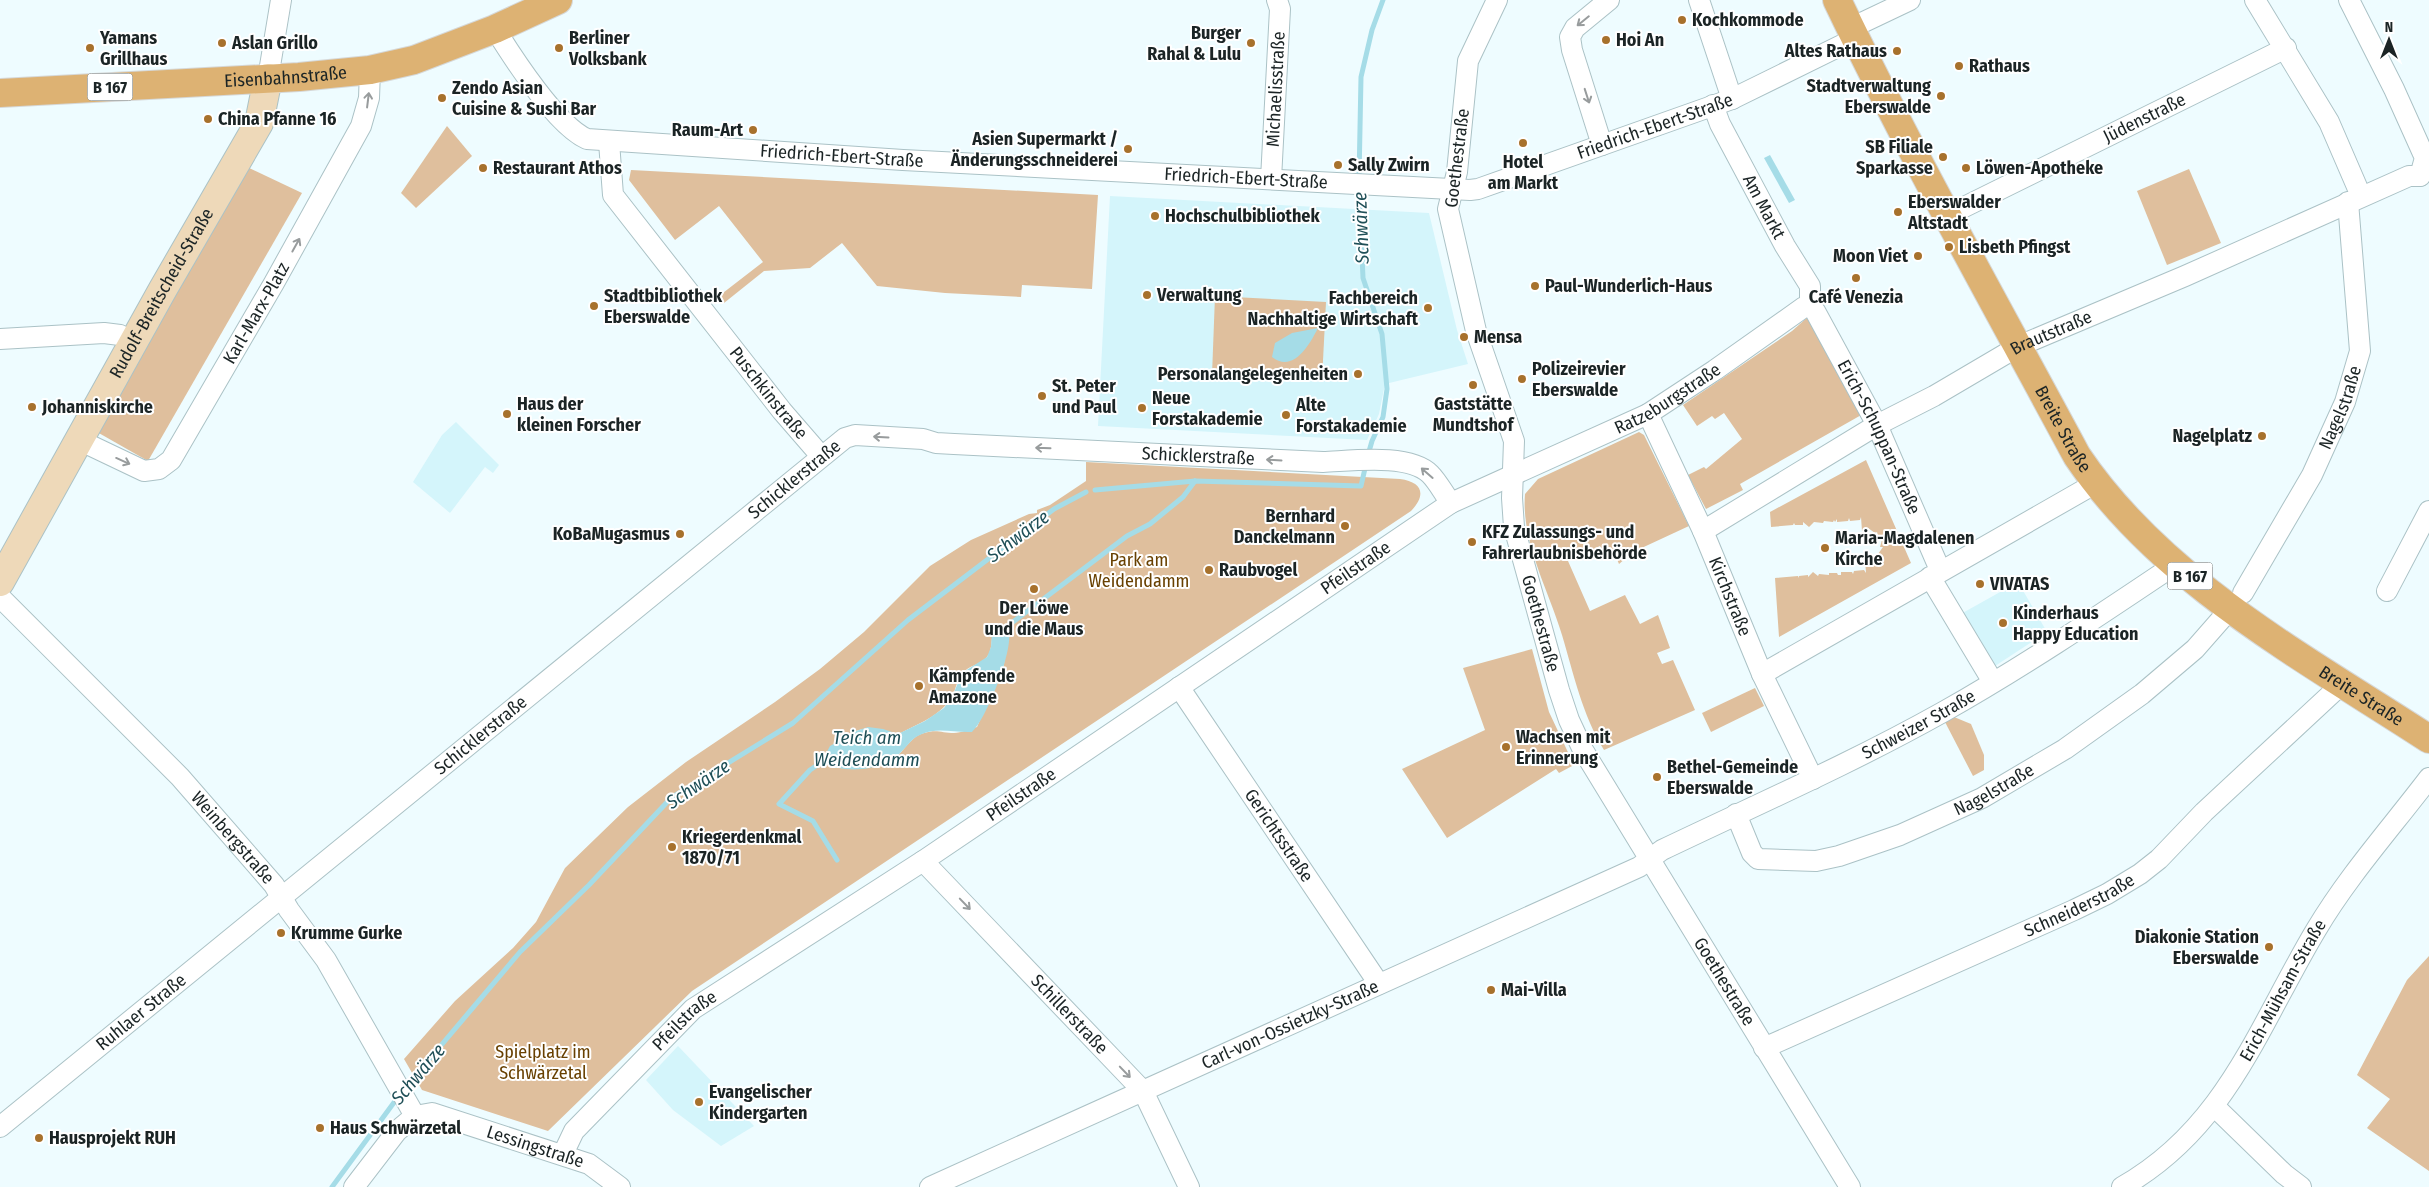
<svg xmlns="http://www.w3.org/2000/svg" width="2429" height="1187" font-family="'Fira Sans Condensed',sans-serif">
<rect width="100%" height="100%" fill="#eefcff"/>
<g fill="#d4f5fb">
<path d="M1110,196l319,17 28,117 11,34 -83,20 -6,30 -12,26 -269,-14z"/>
<path d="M456,422l43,43 -6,8 -8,-6 -35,46 -37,-31 29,-47z"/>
<path d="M2018,582l29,50 -55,36 -33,-53z"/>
<path d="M678,1046l76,80 -33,20 -48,-36 -27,-30z"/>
</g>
<g fill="#dfbf9d" fill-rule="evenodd">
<path d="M447,126l25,30 -56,52 -15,-15z"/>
<path d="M247,167l55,26 -154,268 -51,-29z"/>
<path d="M2189,169l32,74 -54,22 -30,-74z"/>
<path d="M631,170l467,25 -6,94 -70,-4 -1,12 -76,-4 -68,-7 -35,-43 -32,25 -46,3 -40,32 -5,-7 44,-34 -44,-56 -44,34 -46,-60z"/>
<path d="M1215,296l111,6 -4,78 -110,-5z"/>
<path d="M1809,316l54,98 -123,70 3,6 -37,19 -18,-34 16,-8 2,2 36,-30 -18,-26 -9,6 -3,-3 -15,10 -14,-21 109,-74z"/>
<path d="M1639,432l5,3 45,91 -56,26 -14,12 -5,-12 -9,4 -5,-10 -32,15 22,50 35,-16 15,29 18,-9 12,33 -13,5 5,11 11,-4 22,50 -91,40c-22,-36 -30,-75 -42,-115 -13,-44 -41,-93 -37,-141l13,-15z"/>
<path d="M1866,460l45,103 -132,74 -4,-59 23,-2 1,2v-2l9,-1v2l5,-5 5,4 1,-2 10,1v-2h8l1,2h3v-3h11l1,2 1,-3 10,-1 2,3 -1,-14 7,2v-3l7,-2 -1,-2 5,-7h-3l2,-7 -3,-1 -2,-7 -2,1 -7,-5 -1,3h-5l-1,-14 -1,3 -10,1 -1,-3 -1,3 -11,1v-3l-2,3 -1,-2 -1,2 -9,-1 -1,2 -9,-1 -5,5 -6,-5v3h-8l-1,-2 -1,2 -22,2 -1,-15z"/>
<path d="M1086,462l314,17c22,3 27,15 11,32l-719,480 -144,140 -126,-41 -18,-31 51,-58 58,-53 23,-26 29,-54 63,-61 58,-45 89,-60 45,-33 44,-37 66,-66 41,-26 58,-26 8,-1v-3l13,-5 36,-24zM996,628l10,4 -2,33 -27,62c-7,2 -16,6 -23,6 -12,0 -17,-4 -30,0 -12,3 -17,14 -26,22 -18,16 -44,13 -66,13 5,-10 9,-24 17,-32 10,-12 36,-6 48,-1 20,-11 45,-19 56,-40 3,-7 4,-15 9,-21 6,-9 19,-9 25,-17 7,-9 2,-20 9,-29z"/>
<path d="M1532,649l17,63 25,53 -15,8 -3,-4 -109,69 -45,-69 83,-39 -22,-62z"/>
<path d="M1755,688l9,18 -53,26 -9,-19z"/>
<path d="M1954,717l17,7 13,31v15l-11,6 -28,-54z"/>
<path d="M2429,956v215l-62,-43 23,-29 -33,-24 50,-95z"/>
</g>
<g fill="#a5dce7">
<path d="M1770,155l25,45 -6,3 -25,-45z"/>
<path d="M1318,328c-8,16 -25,46 -46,29l3,-14 17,-10z"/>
<path d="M996,628l13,6c3,19 -23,86 -37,98 -17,1 -34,-5 -50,2 -11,4 -15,13 -23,20 -18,17 -57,21 -77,7l8,-15 26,-15 12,-4 15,2 15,5 27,-13 19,-13 9,-13 9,-22 25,-16 4,-10 1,-16z"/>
</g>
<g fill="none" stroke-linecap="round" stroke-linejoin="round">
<g stroke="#a5dce7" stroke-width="5">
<path d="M1359,179l2,-102 11,-47 11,-30"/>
<path d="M1359,188l4,90 19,56 5,55 -4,28 -11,24 -4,14"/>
<path d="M1095,490l100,-9 166,5 5,-22"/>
<path d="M1001,636v-5l126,-95 23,-12 33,-27 12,-16"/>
<path d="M828,758l-18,12 -31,34 34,17 24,39"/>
<path d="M405,1088l115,-136 69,-67 82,-87 122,-75 115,-103 146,-111 32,-17"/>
<path d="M332,1187l66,-90"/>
</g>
<g stroke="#abc2c6" stroke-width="22">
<g id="street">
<path id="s1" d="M1497,0l-29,61 -11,111 -9,37 28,122 38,110 -2,57 2,29 45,163 10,30 14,30 267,437"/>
<path d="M1699,0l33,99"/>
<path d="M2255,0l74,122 32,74"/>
<path d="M2349,0l45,89 31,69 -5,18"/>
<path id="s2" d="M495,29c18,29 62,97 92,110l316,21 567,30 8,-1 254,-90 122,-60"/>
<path d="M1849,29l61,-29"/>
<path d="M268,78l13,-78"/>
<path id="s3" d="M1713,105l7,19 65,122 25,40v21"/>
<path id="s4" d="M609,142l4,53 169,216 39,45"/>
<path d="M1602,145l-30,-95 -2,-13 5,-9 34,-28"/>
<path id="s5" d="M1271,179l9,-170 -3,-9"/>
<path id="s6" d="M1948,215l338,-167"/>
<path id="s7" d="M1810,307l5,4 62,114 63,145"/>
<path d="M0,339l104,-6 16,2 14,7"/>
<path id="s8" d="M1648,414l55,117 59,143 51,105"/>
<path id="s9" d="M79,440l65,31 15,-2 12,-9 103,-177 87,-157 8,-28 1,-28"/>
<path id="s10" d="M1703,531l174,-106 57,-29 85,-50 166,-70 224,-100h11"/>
<path d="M1930,577l63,105"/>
<path d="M2387,591l42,-80"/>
<path id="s11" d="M2243,593l69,-118 33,-73 15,-51 -12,-149"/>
<path id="s12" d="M0,597l180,180 94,108 15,25 37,50 89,156"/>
<path d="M1762,674l334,-191"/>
<path id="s13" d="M1179,687l200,297"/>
<path id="s14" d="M1736,814l16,39 6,6 58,2 23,-5 61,-21 82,-37 83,-49 77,-55 53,-45 36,-41"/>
<path id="s15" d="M923,861l220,230 46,96"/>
<path id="s16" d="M1764,1048l310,-138 33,-16 33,-20 19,-15 45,-47 139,-129"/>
<path d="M2215,1107l69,67 17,13"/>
<path id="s17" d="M0,1127l845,-689 10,-3 68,4 13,4 18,1 369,18c28,-1 86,-9 107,12 8,8 14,20 21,29"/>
<path id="s18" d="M563,1154l11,-23 119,-122 230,-148 528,-358 197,-89 67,-44 89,-63h6"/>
<path id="s19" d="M354,1187l43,-56 18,-15 17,-3 157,51 31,23"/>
<path id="s20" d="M930,1187l709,-320 23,-17c94,-45 190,-87 281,-138 80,-45 157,-97 233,-148"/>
<path id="s21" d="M2122,1187c104,-59 136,-160 194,-257 32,-54 75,-102 113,-152"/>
</g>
</g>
<g stroke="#abc2c6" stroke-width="30">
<g id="secondary">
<path id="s22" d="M0,582l163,-293 96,-166 9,-45"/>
</g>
</g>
<g stroke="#d6d8d8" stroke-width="30">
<g id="primary">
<path id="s23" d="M1837,0c74,155 159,305 240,456 85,126 228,202 352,283"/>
<path id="s24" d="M0,93l299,-16 71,-7 44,-10 81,-31 63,-29"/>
</g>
</g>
<use href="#street" stroke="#fff" stroke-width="20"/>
<use href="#secondary" stroke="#eed9b9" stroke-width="28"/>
<use href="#primary" stroke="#ddb273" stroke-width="28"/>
</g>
<defs><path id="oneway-shaft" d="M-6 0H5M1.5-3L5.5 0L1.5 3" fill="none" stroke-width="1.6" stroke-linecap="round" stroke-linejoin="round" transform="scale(1.25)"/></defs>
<g stroke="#989c9d">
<use href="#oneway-shaft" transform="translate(1583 21) rotate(141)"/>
<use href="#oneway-shaft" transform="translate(1587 96) rotate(72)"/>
<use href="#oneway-shaft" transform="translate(368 100) rotate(-83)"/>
<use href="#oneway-shaft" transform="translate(296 245) rotate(-61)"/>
<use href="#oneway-shaft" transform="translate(881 437) rotate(-177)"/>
<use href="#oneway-shaft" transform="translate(1043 448) rotate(-178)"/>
<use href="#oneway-shaft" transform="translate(1274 460) rotate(-177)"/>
<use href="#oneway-shaft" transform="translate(123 461) rotate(24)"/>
<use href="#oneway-shaft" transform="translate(1427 473) rotate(-139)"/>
<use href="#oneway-shaft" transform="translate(965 904) rotate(46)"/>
<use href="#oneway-shaft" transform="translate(1125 1072) rotate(46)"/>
</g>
<g fill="#a7712c" stroke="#fff" stroke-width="2">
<circle cx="1682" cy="20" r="5"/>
<circle cx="1606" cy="40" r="5"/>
<circle cx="222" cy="43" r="5"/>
<circle cx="1251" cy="43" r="5"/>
<circle cx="90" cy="48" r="5"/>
<circle cx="559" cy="48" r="5"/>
<circle cx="1897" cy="51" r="5"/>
<circle cx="1959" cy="66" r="5"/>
<circle cx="1941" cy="96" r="5"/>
<circle cx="442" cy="98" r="5"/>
<circle cx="208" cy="119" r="5"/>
<circle cx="753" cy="130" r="5"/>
<circle cx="1523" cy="143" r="5"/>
<circle cx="1128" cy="149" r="5"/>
<circle cx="1943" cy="157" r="5"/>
<circle cx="1338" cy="165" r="5"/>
<circle cx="483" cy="168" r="5"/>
<circle cx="1966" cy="168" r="5"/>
<circle cx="1898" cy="212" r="5"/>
<circle cx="1155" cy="216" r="5"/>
<circle cx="1949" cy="247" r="5"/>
<circle cx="1918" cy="256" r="5"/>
<circle cx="1856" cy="278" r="5"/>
<circle cx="1535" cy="286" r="5"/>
<circle cx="1147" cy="295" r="5"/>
<circle cx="594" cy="306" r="5"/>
<circle cx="1428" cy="308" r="5"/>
<circle cx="1464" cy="337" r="5"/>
<circle cx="1358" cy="374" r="5"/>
<circle cx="1522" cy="379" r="5"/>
<circle cx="1473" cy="385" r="5"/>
<circle cx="1042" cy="396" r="5"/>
<circle cx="32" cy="407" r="5"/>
<circle cx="1142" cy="408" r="5"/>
<circle cx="507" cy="414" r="5"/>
<circle cx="1286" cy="415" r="5"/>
<circle cx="2262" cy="436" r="5"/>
<circle cx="1345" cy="526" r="5"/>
<circle cx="680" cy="534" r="5"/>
<circle cx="1472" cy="542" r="5"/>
<circle cx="1825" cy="548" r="5"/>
<circle cx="1209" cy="570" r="5"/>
<circle cx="1980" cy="584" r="5"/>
<circle cx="1034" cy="589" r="5"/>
<circle cx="2003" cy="623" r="5"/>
<circle cx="919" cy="686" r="5"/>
<circle cx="1506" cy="747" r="5"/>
<circle cx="1657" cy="777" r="5"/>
<circle cx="672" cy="847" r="5"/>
<circle cx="281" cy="933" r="5"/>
<circle cx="2269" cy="947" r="5"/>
<circle cx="1491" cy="990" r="5"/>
<circle cx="699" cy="1102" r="5"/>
<circle cx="320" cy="1128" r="5"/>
<circle cx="39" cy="1138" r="5"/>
</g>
<g text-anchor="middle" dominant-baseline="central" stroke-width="4" stroke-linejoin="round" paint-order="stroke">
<g fill="#fff" stroke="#5f6666" stroke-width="1">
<rect x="87.5" y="73.5" width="45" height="27" rx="4"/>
<rect x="2167.5" y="562.5" width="45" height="27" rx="4"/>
</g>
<g font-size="16" font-weight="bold" fill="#1b2425">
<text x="110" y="87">B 167</text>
<text x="2190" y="576">B 167</text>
</g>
<g font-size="18" font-weight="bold" fill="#1b2425" stroke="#fff" text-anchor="start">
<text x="1692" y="20">Kochkommode</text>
<text x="1241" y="33" text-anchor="end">Burger<tspan x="1241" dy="21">Rahal &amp; Lulu</tspan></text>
<text x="100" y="38">Yamans<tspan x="100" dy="21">Grillhaus</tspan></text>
<text x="569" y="38">Berliner<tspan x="569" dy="21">Volksbank</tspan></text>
<text x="1616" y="40">Hoi An</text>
<text x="232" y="43">Aslan Grillo</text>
<text x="1887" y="51" text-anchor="end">Altes Rathaus</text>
<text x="1969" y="66">Rathaus</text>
<text x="1931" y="86" text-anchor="end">Stadtverwaltung<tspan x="1931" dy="21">Eberswalde</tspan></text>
<text x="452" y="88">Zendo Asian<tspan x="452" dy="21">Cuisine &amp; Sushi Bar</tspan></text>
<text x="218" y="119">China Pfanne 16</text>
<text x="743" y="130" text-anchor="end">Raum-Art</text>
<text x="1118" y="139" text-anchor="end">Asien Supermarkt /<tspan x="1118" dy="21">Änderungsschneiderei</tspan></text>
<text x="1933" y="147" text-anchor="end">SB Filiale<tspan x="1933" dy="21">Sparkasse</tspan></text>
<text x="1523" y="162" text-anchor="middle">Hotel<tspan x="1523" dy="21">am Markt</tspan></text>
<text x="1348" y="165">Sally Zwirn</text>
<text x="493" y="168">Restaurant Athos</text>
<text x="1976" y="168">Löwen-Apotheke</text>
<text x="1908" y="202">Eberswalder<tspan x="1908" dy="21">Altstadt</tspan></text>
<text x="1165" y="216">Hochschulbibliothek</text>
<text x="1959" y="247">Lisbeth Pfingst</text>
<text x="1908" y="256" text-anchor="end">Moon Viet</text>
<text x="1545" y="286">Paul-Wunderlich-Haus</text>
<text x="1157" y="295">Verwaltung</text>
<text x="604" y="296">Stadtbibliothek<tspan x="604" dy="21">Eberswalde</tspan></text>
<text x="1856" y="297" text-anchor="middle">Café Venezia</text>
<text x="1418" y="298" text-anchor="end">Fachbereich<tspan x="1418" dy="21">Nachhaltige Wirtschaft</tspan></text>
<text x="1474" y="337">Mensa</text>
<text x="1532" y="369">Polizeirevier<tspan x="1532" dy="21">Eberswalde</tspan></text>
<text x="1348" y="374" text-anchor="end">Personalangelegenheiten</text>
<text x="1052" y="386">St. Peter<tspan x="1052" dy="21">und Paul</tspan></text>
<text x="1152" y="398">Neue<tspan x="1152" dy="21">Forstakademie</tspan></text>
<text x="517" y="404">Haus der<tspan x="517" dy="21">kleinen Forscher</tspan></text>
<text x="1473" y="404" text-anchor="middle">Gaststätte<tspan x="1473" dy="21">Mundtshof</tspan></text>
<text x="1296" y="405">Alte<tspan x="1296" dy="21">Forstakademie</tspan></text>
<text x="42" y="407">Johanniskirche</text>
<text x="2252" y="436" text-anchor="end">Nagelplatz</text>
<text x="1335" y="516" text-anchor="end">Bernhard<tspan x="1335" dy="21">Danckelmann</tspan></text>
<text x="1482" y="532">KFZ Zulassungs- und<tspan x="1482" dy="21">Fahrerlaubnisbehörde</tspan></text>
<text x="670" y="534" text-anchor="end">KoBaMugasmus</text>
<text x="1835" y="538">Maria-Magdalenen<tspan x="1835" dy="21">Kirche</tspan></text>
<text x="1219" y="570">Raubvogel</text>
<text x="1990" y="584">VIVATAS</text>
<text x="1034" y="608" text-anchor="middle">Der Löwe<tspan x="1034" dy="21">und die Maus</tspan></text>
<text x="2013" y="613">Kinderhaus<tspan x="2013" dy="21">Happy Education</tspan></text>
<text x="929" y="676">Kämpfende<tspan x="929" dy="21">Amazone</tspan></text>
<text x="1516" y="737">Wachsen mit<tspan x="1516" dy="21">Erinnerung</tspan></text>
<text x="1667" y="767">Bethel-Gemeinde<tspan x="1667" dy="21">Eberswalde</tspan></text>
<text x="682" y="837">Kriegerdenkmal<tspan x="682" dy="21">1870/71</tspan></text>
<text x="291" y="933">Krumme Gurke</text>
<text x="2259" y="937" text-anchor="end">Diakonie Station<tspan x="2259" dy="21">Eberswalde</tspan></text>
<text x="1501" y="990">Mai-Villa</text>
<text x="709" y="1092">Evangelischer<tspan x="709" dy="21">Kindergarten</tspan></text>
<text x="330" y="1128">Haus Schwärzetal</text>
<text x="49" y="1138">Hausprojekt RUH</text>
</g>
<g font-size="18" fill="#1b2425" stroke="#fff">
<text stroke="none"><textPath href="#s24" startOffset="286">Eisenbahnstraße</textPath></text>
<text stroke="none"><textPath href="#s5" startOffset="90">Michaelisstraße</textPath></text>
<text stroke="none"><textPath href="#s6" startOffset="219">Jüdenstraße</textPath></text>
<text stroke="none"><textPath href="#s2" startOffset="1225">Friedrich-Ebert-Straße</textPath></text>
<text stroke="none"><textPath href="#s2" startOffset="400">Friedrich-Ebert-Straße</textPath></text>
<text transform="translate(1457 158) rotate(-83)">Goethestraße</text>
<text stroke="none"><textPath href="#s2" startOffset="805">Friedrich-Ebert-Straße</textPath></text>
<text stroke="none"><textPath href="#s3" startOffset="114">Am Markt</textPath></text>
<text stroke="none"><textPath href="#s22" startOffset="331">Rudolf-Breitscheid-Straße</textPath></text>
<text stroke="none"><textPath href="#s9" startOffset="272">Karl-Marx-Platz</textPath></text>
<text stroke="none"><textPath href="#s10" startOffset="401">Brautstraße</textPath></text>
<text stroke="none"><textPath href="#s4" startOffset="305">Puschkinstraße</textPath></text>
<text stroke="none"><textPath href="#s18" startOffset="1348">Ratzeburgstraße</textPath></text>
<text stroke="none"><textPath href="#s11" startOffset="210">Nagelstraße</textPath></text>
<text stroke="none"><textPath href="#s23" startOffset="485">Breite Straße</textPath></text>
<text stroke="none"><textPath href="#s7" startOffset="148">Erich-Schuppan-Straße</textPath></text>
<text stroke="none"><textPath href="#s17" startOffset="1445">Schicklerstraße</textPath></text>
<text stroke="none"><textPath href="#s17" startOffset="1025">Schicklerstraße</textPath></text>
<text stroke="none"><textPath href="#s18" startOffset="992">Pfeilstraße</textPath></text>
<text stroke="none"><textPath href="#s8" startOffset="200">Kirchstraße</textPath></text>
<text stroke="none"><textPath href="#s1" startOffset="645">Goethestraße</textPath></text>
<text stroke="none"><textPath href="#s23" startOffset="890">Breite Straße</textPath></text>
<text stroke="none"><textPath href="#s20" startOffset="1092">Schweizer Straße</textPath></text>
<text stroke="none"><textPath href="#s17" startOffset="620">Schicklerstraße</textPath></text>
<text stroke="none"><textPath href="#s14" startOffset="301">Nagelstraße</textPath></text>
<text stroke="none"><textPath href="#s18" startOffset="588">Pfeilstraße</textPath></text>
<text stroke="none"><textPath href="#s13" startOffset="179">Gerichtsstraße</textPath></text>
<text stroke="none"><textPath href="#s12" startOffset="335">Weinbergstraße</textPath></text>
<text stroke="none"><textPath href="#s16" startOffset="346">Schneiderstraße</textPath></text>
<text stroke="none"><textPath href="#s1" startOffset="1050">Goethestraße</textPath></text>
<text stroke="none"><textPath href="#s21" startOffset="258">Erich-Mühsam-Straße</textPath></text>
<text stroke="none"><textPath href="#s17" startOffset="182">Ruhlaer Straße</textPath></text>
<text stroke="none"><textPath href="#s15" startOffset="212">Schillerstraße</textPath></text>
<text stroke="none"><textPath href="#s18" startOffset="182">Pfeilstraße</textPath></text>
<text stroke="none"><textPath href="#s20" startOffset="395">Carl-von-Ossietzky-Straße</textPath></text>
<text stroke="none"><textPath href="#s19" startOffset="220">Lessingstraße</textPath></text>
</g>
<g font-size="18" fill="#684001" stroke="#fff">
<text x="1139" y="560">Park am<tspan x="1139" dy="21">Weidendamm</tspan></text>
<text x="543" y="1052">Spielplatz im<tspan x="543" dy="21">Schwärzetal</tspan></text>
</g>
<g font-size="19" font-style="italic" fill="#1f4f57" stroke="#fff">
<text transform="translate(1361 228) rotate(-92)">Schwärze</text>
<text transform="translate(1018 536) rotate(-37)">Schwärze</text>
<text x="867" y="737">Teich am<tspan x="867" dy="22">Weidendamm</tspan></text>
<text transform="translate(698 784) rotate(-34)">Schwärze</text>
<text transform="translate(418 1074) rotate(-50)">Schwärze</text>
</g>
</g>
<g transform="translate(2389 40)" stroke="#ffffff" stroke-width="4" paint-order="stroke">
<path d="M0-4L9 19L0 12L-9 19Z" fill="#1b2425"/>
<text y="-8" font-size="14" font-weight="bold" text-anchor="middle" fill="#1b2425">N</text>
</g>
</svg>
